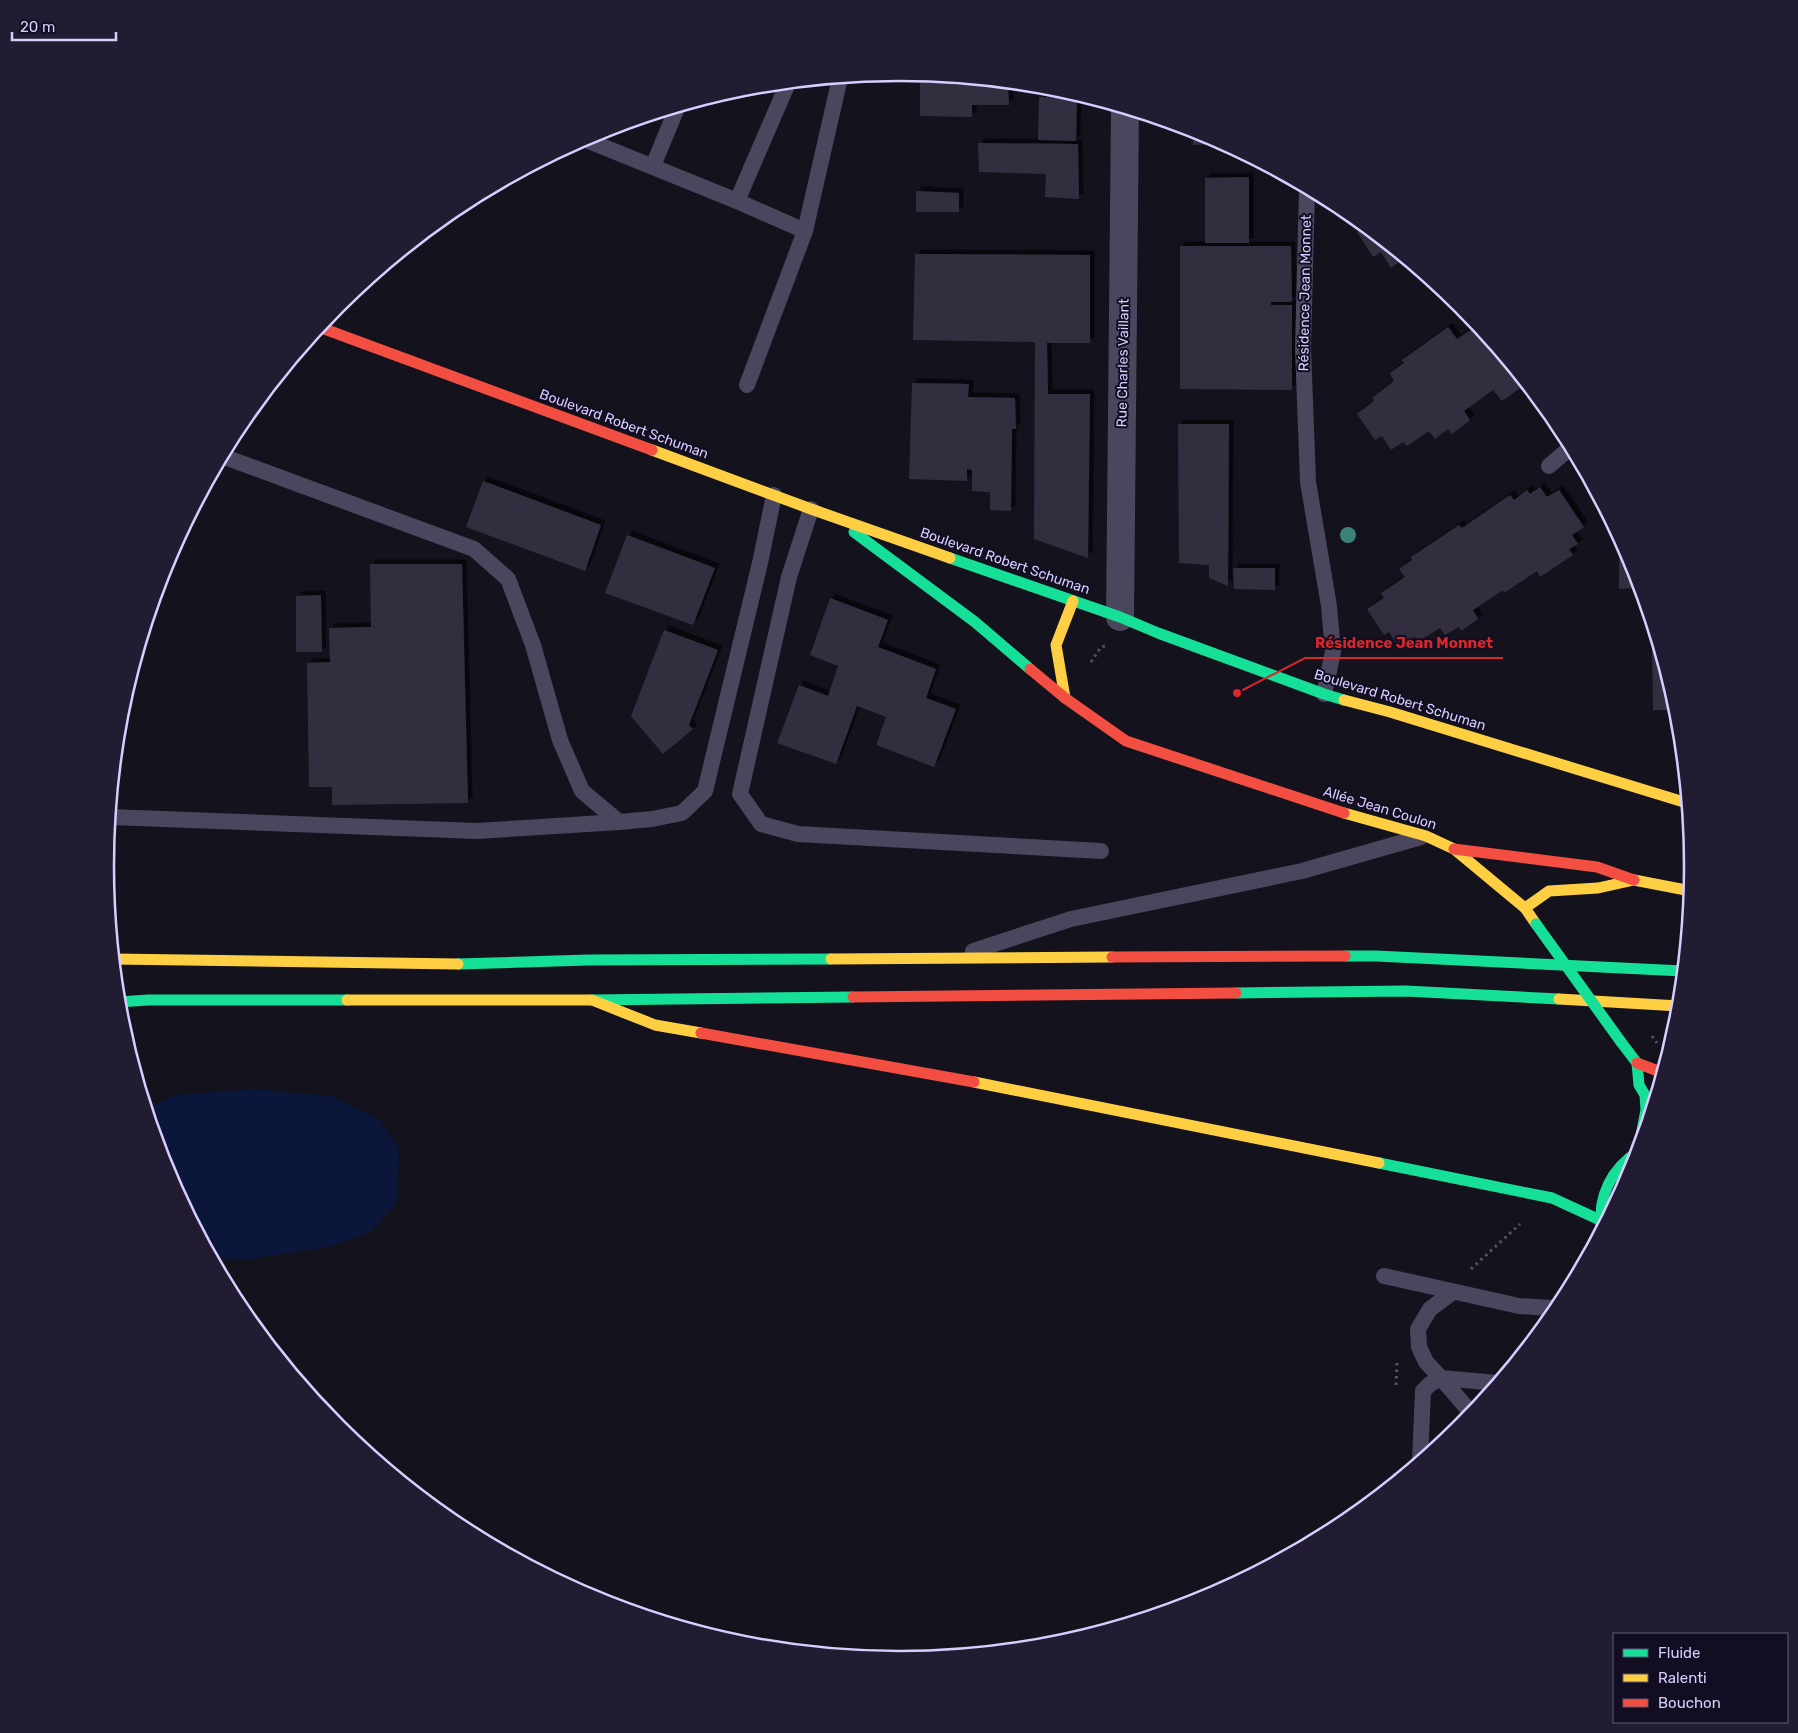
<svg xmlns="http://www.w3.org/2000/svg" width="1798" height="1733" font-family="Rubik,sans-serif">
<defs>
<filter id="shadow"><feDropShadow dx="4.5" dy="-4.5" stdDeviation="0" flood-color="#0009"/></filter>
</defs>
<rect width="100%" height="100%" fill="#14121d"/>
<path fill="#0a173a" d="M253,1089l78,7 47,23 21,29 -2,54 -26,30 -42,15 -87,13 -30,-3 -47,-87 -18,-61 29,-14z"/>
<g fill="#322f3f" filter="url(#shadow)">
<path d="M920,75l33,3v7h34v-4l30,3v2l-9,-1 1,20h-37v12l-52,-1z"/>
<path d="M1039,97l38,1 -1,43 -38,-1z"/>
<path d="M1193,130l10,3 21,11 -31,1z"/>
<path d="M978,143l100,1 1,55 -34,-2 1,-23 -67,-2z"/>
<path d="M1249,177v66h-44v-65z"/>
<path d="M916,191l43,2v19h-43z"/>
<path d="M1365,226l44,37 -3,2 -4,-5 -11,8 -10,-16 -8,5 -16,-25z"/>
<path d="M1180,246h111l1,56h-21v3h21v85l-112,-1z"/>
<path d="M915,254l175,1v88h-43l1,51h42l-2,164 -54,-19 1,-197 -122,-2z"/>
<path d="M1477,326l49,58 -24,17 -9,-11 -29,21 6,9 -18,14 -4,-5 -13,10 -6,-8 -22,15 -4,-4 -12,8 -9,-14 -7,4 -18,-26 17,-13 -2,-3 22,-17 -4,-8 14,-10 -2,-3 46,-33 9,12z"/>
<path d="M912,383l57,1 -1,13 47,1 1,31h-4l-1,82 -21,-1v-18l-18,-1v-21l-5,-1v12l-58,-2z"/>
<path d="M1178,424h51l-1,162 -19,-8v-13l-30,-2z"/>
<path d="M483,481l118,44 -16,46 -119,-44z"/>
<path d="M1540,487l7,10 12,-7 25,37 -12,8 6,9 -9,5 4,6 -33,22 -3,-6 -33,22 -1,-3 -30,20 5,9 -17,12 -2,-4 -14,8 -5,-7 -21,13 -4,-4 -16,10 -10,-15 -5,3 -17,-26 17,-11 -3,-5 24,-16 -6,-8 13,-9 -1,-3 48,-32 3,3 48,-33 4,5 13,-10 3,4z"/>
<path d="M627,535l88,33 -22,57 -88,-32z"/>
<path d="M1619,537l14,26 7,25 -21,1z"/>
<path d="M370,564h92l6,239 -136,2v-18h-23l-2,-124 23,-1 -1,-34 42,-1z"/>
<path d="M1233,568h42v22l-41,-1z"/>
<path d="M321,595l1,57h-26v-56z"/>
<path d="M830,598l58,22 -10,27 58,22 -10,29 30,11 -22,58 -58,-22 10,-28 -29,-11 -21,58 -59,-21 22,-58 29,11 10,-30 -28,-11z"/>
<path d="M664,630l54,20 -29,75 4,4 -30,25 -32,-38z"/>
<path d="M1652,649h7l18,61h-24z"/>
</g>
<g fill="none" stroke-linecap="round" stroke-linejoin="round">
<g stroke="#4c5969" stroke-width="3" stroke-dasharray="2.5 4" stroke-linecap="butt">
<path d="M1091,662l10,-15 4,-1"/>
<path d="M1471,1269l49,-45"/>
<path d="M1396,1385l1,-22"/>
<path d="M1395,1482v-11"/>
</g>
<g stroke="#49465d" stroke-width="16">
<path d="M584,139l153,62"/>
<path d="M653,166l24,-58"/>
<path d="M1307,188l-4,160 5,134 21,124 4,46 -9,42"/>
<path d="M805,231l35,-153"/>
<path d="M747,385l58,-154 -68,-30 51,-118"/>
<path d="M222,456l252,93 34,30 25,66 27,95 22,51 37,31 33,-3 30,-6 23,-22 55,-228 14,-68"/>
<path d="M1549,466l22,-19"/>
<path d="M811,509l-22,68 -49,217 21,30 37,10 303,17"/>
<path d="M110,817l367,14 142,-9"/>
<path d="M973,951l98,-32 231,-48 119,-34"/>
<path d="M1384,1276l135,30 31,2 10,-2"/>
<path d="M1453,1292l-23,17 -12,20 1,18 7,15 15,16 56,5"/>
<path d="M1420,1461l3,-70 7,-7 11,-6 31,36"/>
</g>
<path stroke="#49465d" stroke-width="28" d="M1120,617l5,-508"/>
<g stroke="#16e098" stroke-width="11">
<path d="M854,532l121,90 55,47"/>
<path d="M950,558l170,59 38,16 166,61 20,6"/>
<path d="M1345,956h31l307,15"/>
<path d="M458,964l130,-4 243,-1"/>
<path d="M1236,993l170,-2 153,8"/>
<path d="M592,1000l261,-3"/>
<path d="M118,1002l30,-2h199"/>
<path d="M1621,1042l16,21 2,22 6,10 1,15 -8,41"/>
<path d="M1379,1163l173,35 48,22"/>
<path d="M1601,1229c-3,-33 10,-60 38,-78"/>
</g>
<g stroke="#ffcf43" stroke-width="11">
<path d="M652,450l159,59 139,49"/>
<path d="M1065,698l-9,-53 17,-44"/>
<path d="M1344,700l46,12 297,91"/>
<path d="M1344,813l82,23 28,13 71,59 11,16"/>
<path d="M1525,908l24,-17 49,-3 36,-8 57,11"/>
<path d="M114,959l344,5"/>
<path d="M831,959l281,-2"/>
<path d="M1559,999l120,7"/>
<path d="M347,1000h245l63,25 46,8"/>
<path d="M974,1082l405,81"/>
</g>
<g stroke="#f24e42" stroke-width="11">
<path d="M319,327l333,123"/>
<path d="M1030,669l35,29 61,43 218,72"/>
<path d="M1454,849l143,18 37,13"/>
<path d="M1112,957l233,-1"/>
<path d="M853,997l383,-4"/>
<path d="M701,1033l273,49"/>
<path d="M1637,1063l21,8 3,5"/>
</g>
<path stroke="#4c5969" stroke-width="3" stroke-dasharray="2.5 4" stroke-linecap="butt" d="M1652,1036l5,7"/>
<path stroke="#16e098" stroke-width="11" d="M1536,924l85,118"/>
</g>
<circle fill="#3a827b" cx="1348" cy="535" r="8"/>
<g text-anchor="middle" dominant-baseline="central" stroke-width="4" stroke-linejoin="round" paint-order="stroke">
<g font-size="14" fill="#d7cdff" stroke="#120d21">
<text transform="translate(1305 293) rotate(-89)">Résidence Jean Monnet</text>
<text transform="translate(1123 363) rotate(-89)">Rue Charles Vaillant</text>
<text transform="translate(624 424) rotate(20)">Boulevard Robert Schuman</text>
<text transform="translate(1005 561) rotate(19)">Boulevard Robert Schuman</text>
<text transform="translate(1400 700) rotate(17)">Boulevard Robert Schuman</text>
<text transform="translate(1380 808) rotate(17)">Allée Jean Coulon</text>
</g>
</g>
<path d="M0 0H1798V1733H0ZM114 866a785 785 0 1 1 1570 0a785 785 0 1 1-1570 0Z" fill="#221c33" fill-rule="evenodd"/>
<path fill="none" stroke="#d7cdff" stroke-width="2.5" d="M114 866a785 785 0 1 1 1570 0a785 785 0 1 1-1570 0Z"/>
<path fill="none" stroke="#d62828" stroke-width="2" d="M1237 693L1305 658H1503"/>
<circle fill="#d62828" stroke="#120d21" stroke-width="2" cx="1237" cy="693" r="5"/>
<g font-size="15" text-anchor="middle" font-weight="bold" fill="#d62828" stroke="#120d21" stroke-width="4" stroke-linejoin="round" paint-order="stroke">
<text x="1404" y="648">Résidence Jean Monnet</text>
</g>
<rect x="1613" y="1633" width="175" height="90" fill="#120d21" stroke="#615a7a"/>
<rect x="1623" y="1649" width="25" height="8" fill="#16e098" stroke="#615a7a"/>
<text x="1658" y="1658" font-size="15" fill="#d7cdff">Fluide</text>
<rect x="1623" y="1674" width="25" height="8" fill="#ffcf43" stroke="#615a7a"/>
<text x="1658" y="1683" font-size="15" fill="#d7cdff">Ralenti</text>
<rect x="1623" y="1699" width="25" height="8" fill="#f24e42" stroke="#615a7a"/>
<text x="1658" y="1708" font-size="15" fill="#d7cdff">Bouchon</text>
<path d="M12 32v8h104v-8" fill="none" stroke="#d7cdff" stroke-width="2.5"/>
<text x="20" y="32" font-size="15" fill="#d7cdff" stroke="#120d21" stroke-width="4" paint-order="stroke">20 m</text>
</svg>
